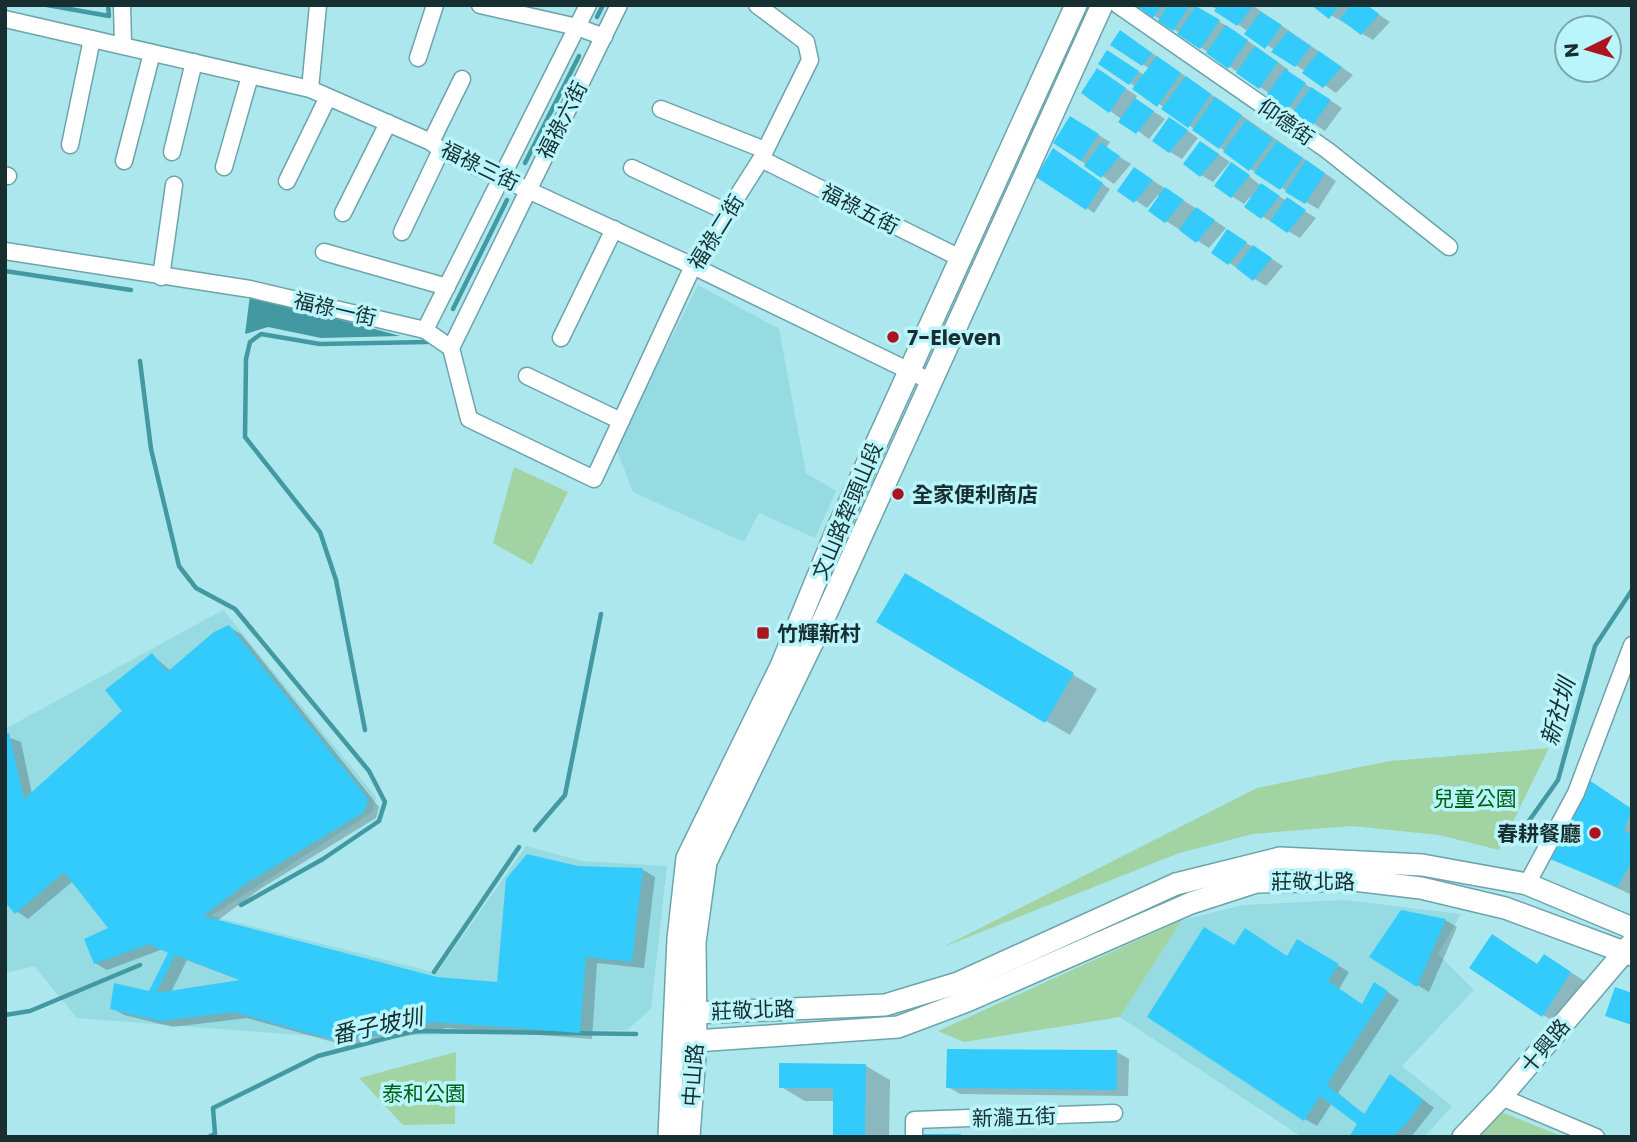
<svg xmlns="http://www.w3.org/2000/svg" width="1637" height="1142" font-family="Poppins,'Noto Sans TC',sans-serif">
<rect width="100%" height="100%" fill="#ade7ee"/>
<g fill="#96dae2">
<path d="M698,285l81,44 27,144 30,18 -21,47 -56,-25 -15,29 -111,-50 -17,-44z"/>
<path d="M223,610l153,187 -4,15 -161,104 226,57 89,-127 56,15 85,5 -16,143 -24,21 -301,7 -249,-19 -43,-52 -29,7v-244z"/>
<path d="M1345,900l116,14 -23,40 36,36 -72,76 50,40 -28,31h-122l-182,-120 62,-97 61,-15z"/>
</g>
<g fill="#a2d4a3">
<path d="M514,467l54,25 -36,73 -39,-22z"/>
<path d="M1549,748l-50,102 -60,-15 -88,-9 -98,8 -74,19 -238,95 316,-160 133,-27z"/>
<path d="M1182,920l-62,97 -156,25 -26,-11z"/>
<path d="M456,1052l-1,72 -52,1 -44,-47z"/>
<path d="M1499,1111l65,26h-86z"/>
</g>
<path fill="#4399a2" d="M250,295l150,41 -79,2 -53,-11 -23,7z"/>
<g fill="#0003" fill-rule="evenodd">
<path d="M1138,5h54l38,23 59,42 -2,2 55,36 -17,23z"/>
<path d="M1210,5h42l101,70 -17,18z"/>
<path d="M1314,5h51l25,17 -17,18z"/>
<path d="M1132,39l204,142 -18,28 -68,-40 -120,-86 -11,-24 25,16 6,-6 -38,-25z"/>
<path d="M1109,77l28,19 -2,3 30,20 -16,20 -65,-47z"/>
<path d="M1071,118l39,24 -4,6 25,16 -17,20 -59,-41z"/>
<path d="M1181,126l17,12 -16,21 -12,-7z"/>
<path d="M1212,150l18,12 -17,20 -12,-7z"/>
<path d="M1061,155l49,34 -16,24 -7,-5z"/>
<path d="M1243,171l17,14 56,33 -16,20 -54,-31 6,-9 -2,-1 -6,7 -28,-18z"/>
<path d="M1146,176l80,52 -17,20 -59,-37 10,-14 -2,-2 -11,13 -27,-18z"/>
<path d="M1240,239l43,27 -17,20 -53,-33z"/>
<path d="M905,575l192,114 -27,46 -192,-113z"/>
<path d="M229,627l12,7 138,173 -3,11 -116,71 -43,32 220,58 62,5 79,-116 65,2 12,7 -11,91 -47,-5 -5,76 -145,-11 -96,19 -104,-29 -74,9 -49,-12 -12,-7 38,-15 20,-40 -7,-4 -56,21 -12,-7 15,-35 -37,-47 -45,38 -23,-16v-167l16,6 11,52 92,-83 28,-56 19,16zM187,960l55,21 -71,11z"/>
<path d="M1632,809v86l-80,-37z"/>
<path d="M1445,920l12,7 -28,65 -58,-35z"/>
<path d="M1493,937l46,28 6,-9 49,31 -27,42 -24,-14z"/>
<path d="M1298,941l51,31 -10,17 24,17 23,-15 13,9 -61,93 27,22 25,-39 12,7 32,25 -23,29h-59l7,-13 -27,-21 -15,23 -12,-7 -70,-172 53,11z"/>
<path d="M1117,1052l12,7 -1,37 -168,-2 -12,-7z"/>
<path d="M866,1066l24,14 -1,57h-55l1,-36h-30l-24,-14z"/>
</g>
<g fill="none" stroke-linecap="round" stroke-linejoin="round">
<g stroke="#4399a2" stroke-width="4.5">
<path d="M47,5l62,11 -1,-11"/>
<path d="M597,17l6,-12"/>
<path d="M525,163l54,-107"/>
<path d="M5,271l126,19"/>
<path d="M453,309l54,-109"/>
<path d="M140,361l11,88 28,117 17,22 39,21 134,162 16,31 -6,19 -56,38 -82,46"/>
<path d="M365,730l-29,-150 -16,-48 -75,-95 1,-78 4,-17 11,-8 59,10 107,-2"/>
<path d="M535,830l30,-35 36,-181"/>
<path d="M1514,842l44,-62 37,-134 37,-56"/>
<path d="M434,972l85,-125"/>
<path d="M5,1015l25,-4 110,-46"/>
<path d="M208,1137l7,-3 -2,-26 105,-52 96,-25 222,3"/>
</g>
</g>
<g fill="#33cbfc" fill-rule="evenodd">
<path d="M1135,5h27l-9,13z"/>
<path d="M1168,5h22l-17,26 -15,-10z"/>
<path d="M1219,5h35l-17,21 -23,-15z"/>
<path d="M1311,5h28l-10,14z"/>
<path d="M1351,5h16l12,9 -18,21 -21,-16z"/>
<path d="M1196,6l24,14 -20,29 -23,-15z"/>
<path d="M1261,12l21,13 -17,24 -21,-15z"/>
<path d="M1226,25l22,15 -20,29 -22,-16z"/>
<path d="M1120,30l32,23 -10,13 -32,-21z"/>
<path d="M1288,31l23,15 -16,21 -24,-15z"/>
<path d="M1255,46l23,16 -19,27 -23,-16z"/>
<path d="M1107,50l32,21 -10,14 -31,-21z"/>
<path d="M1319,51l23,16 -19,21 -21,-15z"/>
<path d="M1157,56l24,17 -24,34 -25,-18z"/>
<path d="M1097,68l29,20 -17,25 -28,-20z"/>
<path d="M1285,69l21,14 -19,27 -20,-16z"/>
<path d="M1186,76l25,18 -23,34 -27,-19z"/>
<path d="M1311,87l20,13 -19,26 -19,-14z"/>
<path d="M1215,97l27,18 -23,34 -27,-19z"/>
<path d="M1135,98l19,13 -18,23 -18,-12z"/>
<path d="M1070,116l29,18 -18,27 -28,-18z"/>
<path d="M1169,117l19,13 -19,23 -17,-12z"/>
<path d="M1246,120l27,19 -24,32 -26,-19z"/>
<path d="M1200,141l19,13 -19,23 -17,-13z"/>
<path d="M1277,141l26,17 -23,32 -26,-17z"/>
<path d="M1101,143l19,13 -19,22 -17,-12z"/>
<path d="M1053,148l50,35 -17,27 -50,-33z"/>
<path d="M1306,160l19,13 -20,31 -20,-12z"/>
<path d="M1231,162l19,13 -19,23 -17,-12z"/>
<path d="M1134,167l19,13 -19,23 -17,-12z"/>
<path d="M1261,183l19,13 -19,23 -17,-12z"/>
<path d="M1165,187l19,13 -19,23 -17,-12z"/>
<path d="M1287,197l19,13 -19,23 -17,-12z"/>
<path d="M1196,207l19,13 -19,23 -17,-13z"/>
<path d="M1227,229l20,13 -19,23 -17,-12z"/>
<path d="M1253,245l19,13 -19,23 -17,-13z"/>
<path d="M905,573l169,100 -29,50 -169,-101z"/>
<path d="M229,625l139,174 -4,13 -117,71 -44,33 234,61 60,5 9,-103 21,-25 51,12 65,2 -11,94 -46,-5 -6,76 -146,-11 -96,19 -104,-29 -74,9 -50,-12 4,-26 35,8 19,-38 -19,-9 -55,20 -10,-25 24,-11 -44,-56 -49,42 -10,-12v-168l4,-1 15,66 98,-88 -17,-21 47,-37 15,19 47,-40zM175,955l65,25 -84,13z"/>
<path d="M1589,780l43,29 -8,22 8,4v27l-15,25 -67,-28z"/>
<path d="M1401,910l45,9 -29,68 -48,-30z"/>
<path d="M1204,927l30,18 11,-17 42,28 10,-17 42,25 -11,17 34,23 12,-22 14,9 -61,94 37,29 26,-40 33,26 -16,23 -15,14h-43l8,-13 -37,-28 -16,25 -157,-104z"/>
<path d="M1492,934l45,30 7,-10 27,18 -29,45 -73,-49z"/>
<path d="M1615,987l17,6v32l-27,-9z"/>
<path d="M947,1049l170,1v40l-171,-2z"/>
<path d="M779,1063l87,1 -1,73h-32v-49h-54z"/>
<rect x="922" y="1134" width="39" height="3"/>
</g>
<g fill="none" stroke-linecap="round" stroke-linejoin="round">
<g stroke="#6ca4ab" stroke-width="19">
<g id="street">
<path d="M122,5l1,39"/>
<path d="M480,5l97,22 27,10"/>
<path d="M1118,5l209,145 122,97"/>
<path d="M5,19l305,70 121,53 10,8 252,116 237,115"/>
<path d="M418,58l17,-53"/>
<path d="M310,89l8,-84"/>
<path d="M661,109l104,41"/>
<path d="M431,142l31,-63"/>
<path d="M70,145l22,-106"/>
<path d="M172,152l22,-90"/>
<path d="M761,159l199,99"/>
<path d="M124,161l28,-108"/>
<path d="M224,167l26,-91"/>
<path d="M632,168l95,44"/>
<path d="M5,175l3,1"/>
<path d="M287,181l41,-84"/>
<path d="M343,213l45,-90"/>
<path d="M402,232l39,-82"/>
<path d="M5,251l245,38 175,41 26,18 18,71 125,60 99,-213 68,-107 49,-99 -4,-18 -49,-37"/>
<path d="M324,252l123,35"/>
<path d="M161,277l13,-92"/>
<path d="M425,330l163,-325"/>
<path d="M561,338l53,-109"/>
<path d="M451,348l168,-343"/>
<path d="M527,376l94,45"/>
<path d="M1527,884l49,-91 56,-148"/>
<path d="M1501,1097l95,40"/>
<path d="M914,1137v-17l200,-7"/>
</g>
</g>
<g stroke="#6ca4ab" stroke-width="24">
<g id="secondary">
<path d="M684,1022l10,-9 191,-8 73,-22 218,-99 104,-26 142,7 105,19 105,44"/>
<path d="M685,1036l11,5 202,-14 69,-26 224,-98 65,-21 98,-2 67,8 84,20 127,47"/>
<path d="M669,1137l9,-198 9,-81 94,-192 55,-134 240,-527"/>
<path d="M689,1137l7,-96 -1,-99 11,-80 115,-237 281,-620"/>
<path d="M1463,1137l38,-40 131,-154"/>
</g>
</g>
<use href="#street" stroke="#fff" stroke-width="16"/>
<use href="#secondary" stroke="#fff" stroke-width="21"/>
</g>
<g fill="#aa1520" stroke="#baf5fb" stroke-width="2.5">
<circle cx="893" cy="337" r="7"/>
<circle cx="898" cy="494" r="7"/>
<rect x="756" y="626" width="14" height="14" rx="3.5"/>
<circle cx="1595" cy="833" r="7"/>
</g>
<g text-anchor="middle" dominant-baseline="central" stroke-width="7" stroke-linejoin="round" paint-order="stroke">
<g font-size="21" fill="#172f31" stroke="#baf5fb">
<text transform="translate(562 120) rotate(-63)">福祿六街</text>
<text transform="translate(1286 122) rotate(35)">仰德街</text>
<text transform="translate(480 166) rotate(26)">福祿三街</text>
<text transform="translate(860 209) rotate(27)">福祿五街</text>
<text transform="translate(716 232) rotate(-58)">福祿二街</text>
<text transform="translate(335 309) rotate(13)">福祿一街</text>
<text transform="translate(847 511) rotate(-67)">文山路犂頭山段</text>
<text x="1313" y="881">莊敬北路</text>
<text transform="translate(753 1010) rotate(-2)">莊敬北路</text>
<text transform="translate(1545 1046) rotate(-50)">十興路</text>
<text transform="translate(693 1075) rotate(-86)">中山路</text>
<text transform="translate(1014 1117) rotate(-2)">新瀧五街</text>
</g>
<g font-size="21" font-weight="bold" fill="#172f31" stroke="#baf5fb" text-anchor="start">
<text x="907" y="337">7-Eleven</text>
<text x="912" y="494">全家便利商店</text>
<text x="777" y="633">竹輝新村</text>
<text x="1581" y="833" text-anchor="end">春耕餐廳</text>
</g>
<g font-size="21" fill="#006116" stroke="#baf5fb">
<text x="1475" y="798">兒童公園</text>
<text x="424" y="1093">泰和公園</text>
</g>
<g font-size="23" font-style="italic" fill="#132e31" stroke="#baf5fb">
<text transform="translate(1558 712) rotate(-74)">新社圳</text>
<text transform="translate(377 1026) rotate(-12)">番子坡圳</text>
</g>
</g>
<rect width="1637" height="1142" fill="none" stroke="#172f31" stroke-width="14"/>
<g transform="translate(1588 49) rotate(265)"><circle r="33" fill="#baf5fb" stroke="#79a6aa" stroke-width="2"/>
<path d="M0-5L12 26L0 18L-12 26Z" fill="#aa1520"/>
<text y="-10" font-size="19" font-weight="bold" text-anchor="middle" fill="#172f31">N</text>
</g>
</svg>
